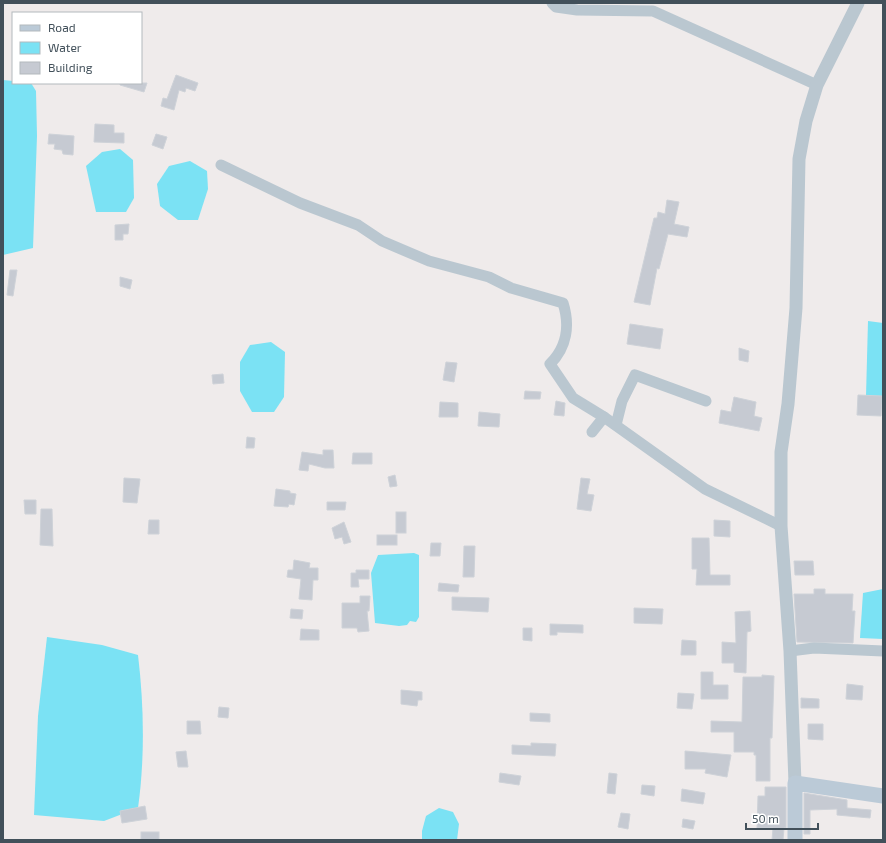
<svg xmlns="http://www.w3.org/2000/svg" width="886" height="843" font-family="'Exo 2',sans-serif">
<rect width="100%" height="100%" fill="#efebeb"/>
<g fill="#7be2f4">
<path d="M3,80l10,1v2h18l5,8 1,45 -4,112 -30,7z"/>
<path d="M120,149l13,11 1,38 -8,14h-30l-10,-46 16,-14z"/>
<path d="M190,161l17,10 1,18 -10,31h-20l-18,-14 -3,-22 12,-18z"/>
<path d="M868,321l15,2v82l-17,-9z"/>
<path d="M271,342l14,10 -1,45 -10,15h-22l-12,-21v-29l10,-17z"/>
<path d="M414,553l5,2v62l-3,5 -6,-1 -3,4 -8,1 -24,-3 -4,-50 7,-18z"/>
<path d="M883,589v50l-23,-1 3,-45z"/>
<path d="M47,637l55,8 36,10c6,50 7,103 0,153l-34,13 -70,-6 4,-99z"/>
<path d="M439,808l14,4 6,12 -2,16h-35v-9l4,-15z"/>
</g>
<g fill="#c6cad2" stroke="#ced2d8">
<path d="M176,75l22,8 -3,8 -9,-3 -1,4 -6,-2 -5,20 -13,-4 2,-8 4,1z"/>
<path d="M120,83h27l-3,9 -24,-7z"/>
<path d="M95,124l19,1v8h10v10l-30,-1z"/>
<path d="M49,134l25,2 -1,19 -10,-1 -1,-4 -8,-1 1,-5h-7z"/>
<path d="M156,134l11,3 -4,12 -11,-4z"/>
<path d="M667,200l12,2 -5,22 15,3 -2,10 -19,-3 -9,35 -2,-1 -7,37 -16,-3 20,-84h3l1,-6 7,2z"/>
<path d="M129,224l-1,10h-5v6h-8v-15z"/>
<path d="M10,270h7l-4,26 -6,-1z"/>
<path d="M120,277l12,3 -2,9 -10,-3z"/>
<path d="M630,324l33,5 -3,20 -33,-5z"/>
<path d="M739,348l10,3 -1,11 -9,-2z"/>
<path d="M446,362l11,1 -3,19 -11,-2z"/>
<path d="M223,374l1,9 -11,1 -1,-9z"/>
<path d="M525,391l16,1 -1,7h-16z"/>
<path d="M858,395l24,1 -1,20 -24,-1z"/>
<path d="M734,397l22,5 -2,14 8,2 -3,13 -40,-8 2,-13 10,2z"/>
<path d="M556,401l9,2 -1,13 -10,-1z"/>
<path d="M440,402l18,1v14h-19z"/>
<path d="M479,412l21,2 -1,13 -21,-1z"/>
<path d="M247,437l8,1 -1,10h-8z"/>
<path d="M323,450h10l1,18h-9l-16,-4 -1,7 -9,-1 3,-18 21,3z"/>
<path d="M353,453h19v11h-20z"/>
<path d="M395,475l2,11 -7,1 -2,-10z"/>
<path d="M124,478l16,1 -3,24 -14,-1z"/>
<path d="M581,478l9,1 -3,15 7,1 -3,16 -14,-2z"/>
<path d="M276,489l14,2v2l6,1 -2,11 -5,-1 -1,3 -14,-1z"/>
<path d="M24,500h12v14h-11z"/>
<path d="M327,502h19l-1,8h-18z"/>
<path d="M41,509h11l1,37 -13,-1z"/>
<rect x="396" y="512" width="10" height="21"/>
<path d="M149,520h10v14h-11z"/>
<path d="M714,520l16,1v16l-16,-1z"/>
<path d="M344,522l7,20 -7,2 -2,-7 -7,2 -3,-11z"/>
<rect x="377" y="535" width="20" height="10"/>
<path d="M692,538h17l1,37h20v10h-34l1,-16h-5z"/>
<path d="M431,543h10l-1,13h-10z"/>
<path d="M464,546h11l-1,31h-11z"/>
<path d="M294,560l16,3 -1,5h9v12h-5l-1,20 -13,-1 2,-20 -14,-2 1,-7h5z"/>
<path d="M794,561h19l1,14h-19z"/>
<path d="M356,570h13v9h-11l1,8h-8v-14h5z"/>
<path d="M439,583l20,2 -1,7 -20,-1z"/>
<path d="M814,589h11v5h28l-1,17h3l-2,32 -56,-1 -3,-48h20z"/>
<path d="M360,596h10l-1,15h-2l2,20 -11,1 -1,-4h-15v-25h18z"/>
<path d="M452,597l37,1 -1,14 -36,-2z"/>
<path d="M634,608l29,1 -1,15 -28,-1z"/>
<path d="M291,609l12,1 -1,9 -12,-1z"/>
<path d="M750,611l1,20 -4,1 -1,41 -12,-1v-9h-12v-21l14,1 -1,-31z"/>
<path d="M550,624l33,1v8l-26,-1v3h-7z"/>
<path d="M523,628h9v13l-9,-1z"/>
<path d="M301,629l18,1v10h-19z"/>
<path d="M682,640l14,1v14h-15z"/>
<path d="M701,672h12v13h15v14h-27z"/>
<path d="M762,675l12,1 -2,62h-2v43h-14v-26h-2v-3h-20v-20h-23v-11l31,1 1,-45h19z"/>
<path d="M847,684l16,2 -1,14 -16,-1z"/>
<path d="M401,690l21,2v8h-4l-1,6 -16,-2z"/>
<path d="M678,693l16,1 -2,15 -15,-1z"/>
<path d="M801,698l18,1v9h-18z"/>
<path d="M219,707l10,1 -1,10 -10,-1z"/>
<path d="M530,713l20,1v8l-20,-1z"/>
<path d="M187,721h13l1,13h-14z"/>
<path d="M808,724h15v16l-15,-1z"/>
<path d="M531,743l25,1 -1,12 -43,-2v-9l19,1z"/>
<path d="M186,751l2,16h-10l-2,-15z"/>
<path d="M685,751l46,4 -4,22 -22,-4 1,-4h-21z"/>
<path d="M500,773l21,3 -2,9 -20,-3z"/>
<path d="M609,773l8,1 -2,20 -8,-1z"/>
<path d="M642,785l13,1 -1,10 -13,-2z"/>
<path d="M765,787h21v41h-2l-1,12h-11l1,-12h-16l1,-32h7z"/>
<path d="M682,789l23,4 -2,11 -22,-3z"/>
<path d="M804,793l43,7v8l24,2 -1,8 -33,-3v-6l-27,1v24h-6z"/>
<path d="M145,806l2,13 -25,4 -2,-12z"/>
<path d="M621,813l9,1 -2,15 -10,-2z"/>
<path d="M683,819l12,2 -2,8 -11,-2z"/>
<rect x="141" y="832" width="18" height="8"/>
</g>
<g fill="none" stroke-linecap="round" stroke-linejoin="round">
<g stroke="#bac7d0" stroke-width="11">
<path d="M552,3l4,4 21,3 76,1 164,74"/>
<path d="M221,165l79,38 58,22 24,16 47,20 60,16 22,11 52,15c7,22 4,44 -13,61l23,34 31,19"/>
<path d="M616,425l6,-24 13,-26 71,26"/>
<path d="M592,432l12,-15 101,72 76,37"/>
<path d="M790,651l24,-3 69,3"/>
</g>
<path stroke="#bac7d0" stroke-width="13" d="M795,783l-5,-132 -9,-125v-74l7,-48 8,-96 3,-149 7,-38 11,-36 41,-82"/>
<path stroke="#bbcad7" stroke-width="15" d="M795,840v-57l88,13"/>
</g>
<rect width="886" height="843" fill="none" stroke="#42505a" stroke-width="8"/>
<rect x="12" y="12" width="130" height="72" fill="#ffffff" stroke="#b3b9bd"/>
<rect x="20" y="25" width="20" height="6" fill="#bbcad7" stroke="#b3b9bd"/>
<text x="48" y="32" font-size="12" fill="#42505a">Road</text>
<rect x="20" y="42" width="20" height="12" fill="#7be2f4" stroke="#b3b9bd"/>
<text x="48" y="52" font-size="12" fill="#42505a">Water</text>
<rect x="20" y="62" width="20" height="12" fill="#c6cad2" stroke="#b3b9bd"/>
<text x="48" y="72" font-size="12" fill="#42505a">Building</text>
<path d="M746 823v6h72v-6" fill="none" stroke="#42505a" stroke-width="2"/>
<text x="752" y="823" font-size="12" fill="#42505a" stroke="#ffffff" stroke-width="3" paint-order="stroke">50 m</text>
</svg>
